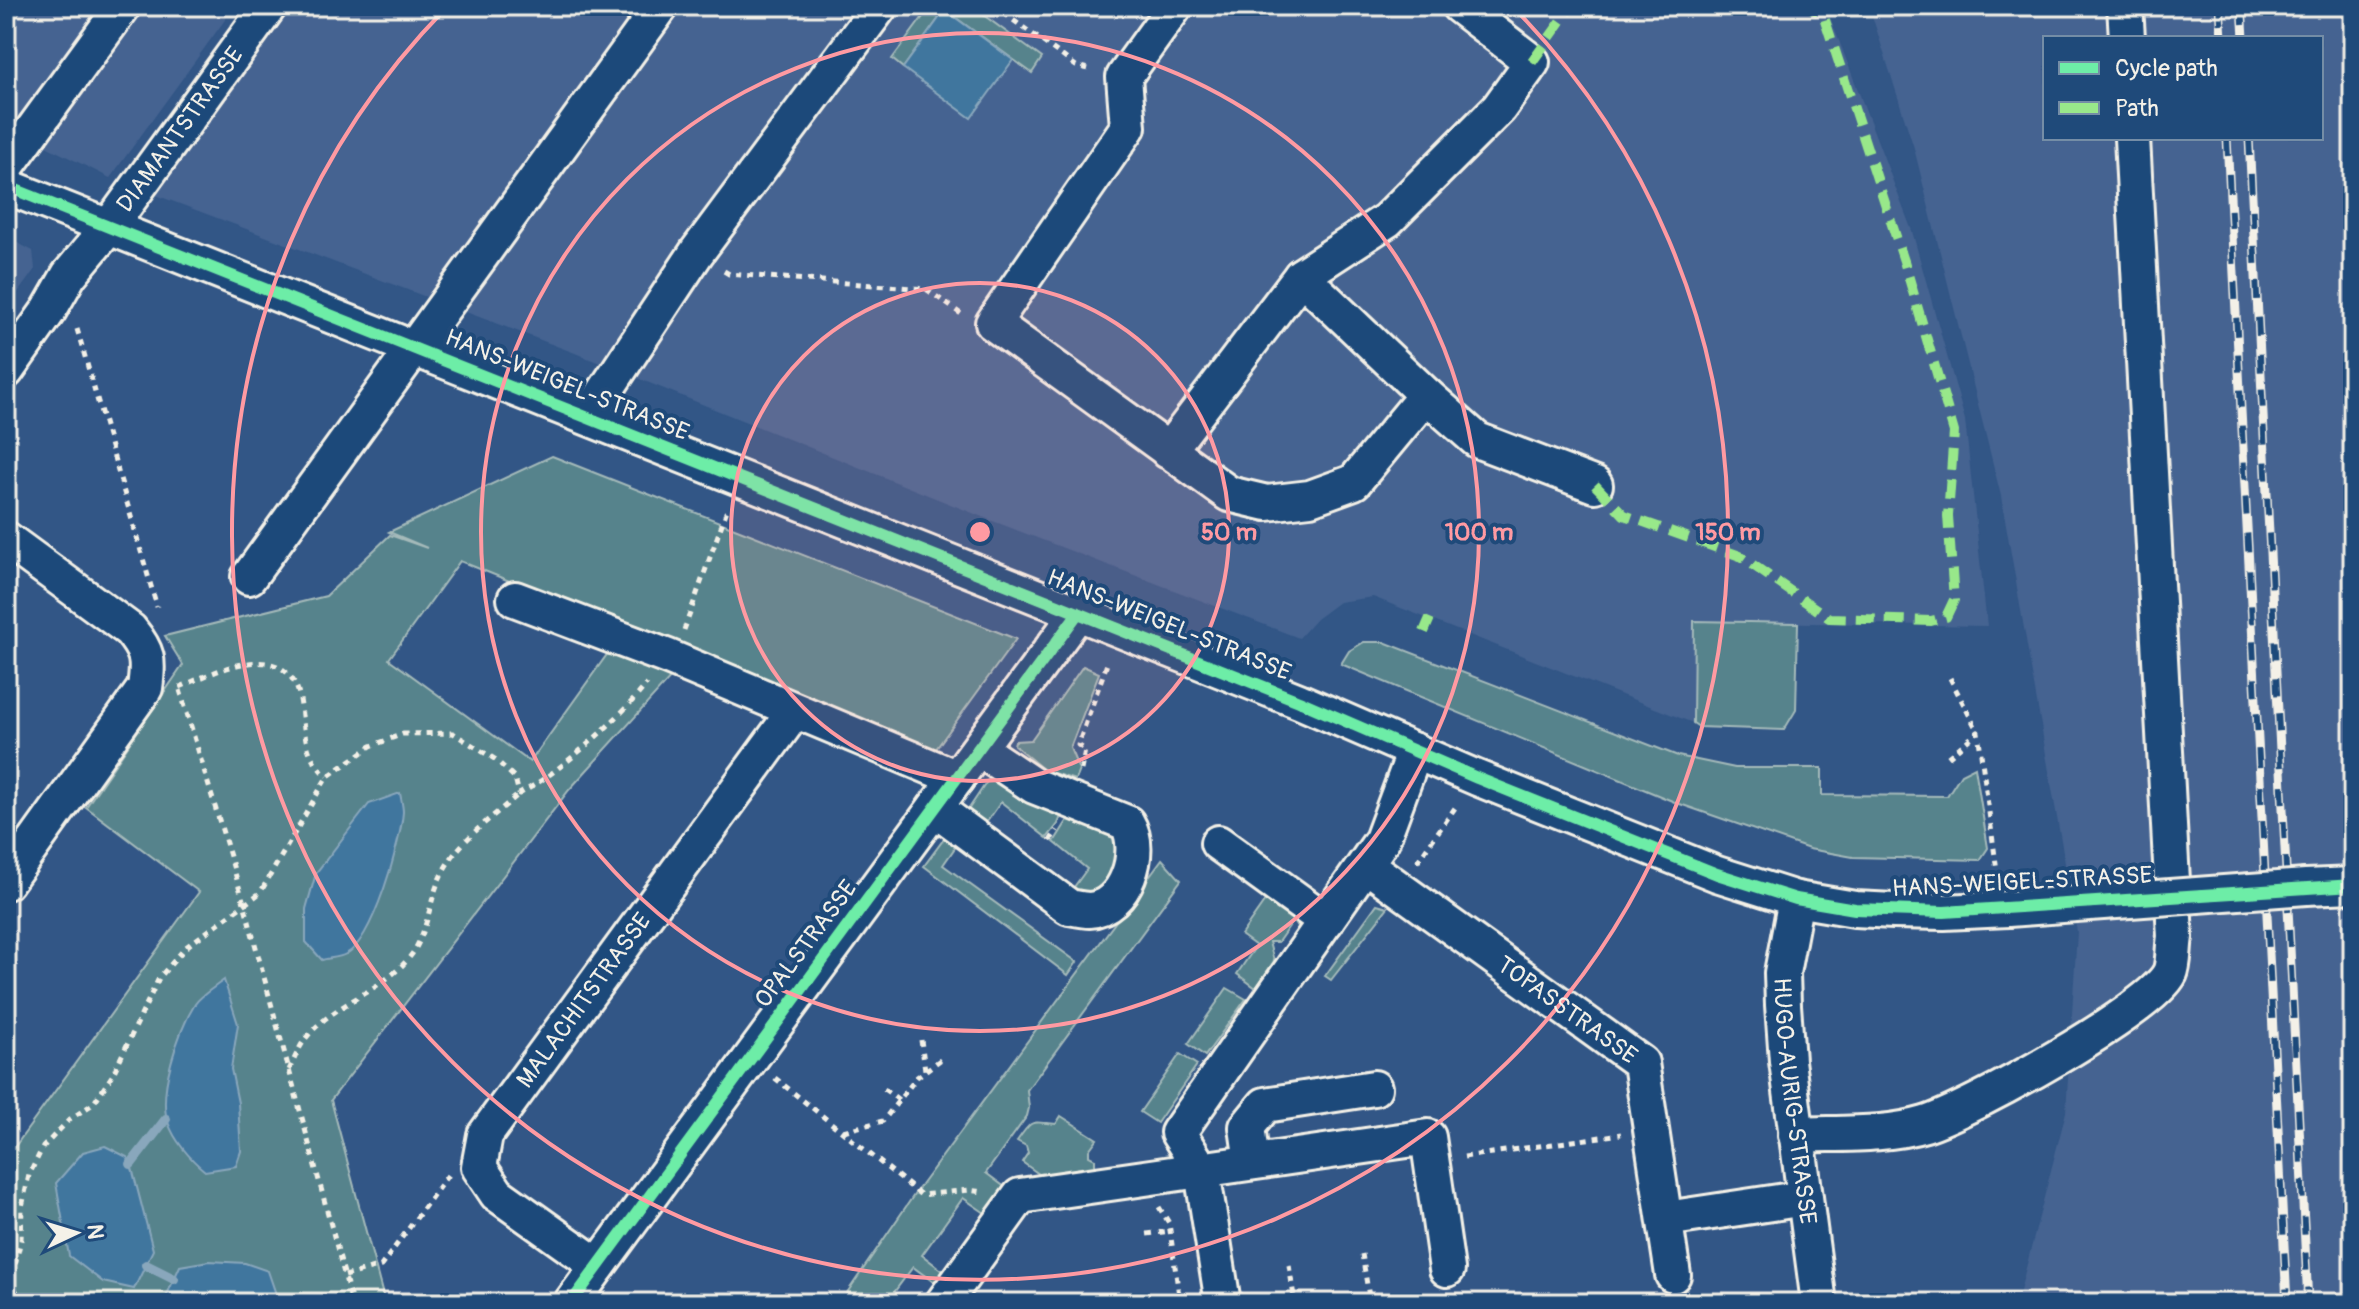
<svg xmlns="http://www.w3.org/2000/svg" width="2359" height="1309" font-family="Pangolin,sans-serif">
<rect width="100%" height="100%" fill="#325686"/>
<filter id="ink" filterUnits="userSpaceOnUse"><feTurbulence type="fractalNoise" baseFrequency=".0125" numOctaves="2"/><feDisplacementMap in="SourceGraphic" scale="16" xChannelSelector="R" yChannelSelector="G"/><feConvolveMatrix kernelMatrix="1 2 1 2 8 2 1 2 1" color-interpolation-filters="sRGB"/></filter>
<g filter="url(#ink)">
<g fill="#456391" fill-rule="evenodd">
<path d="M6,6h229l-125,172 -104,-52z"/>
<path d="M289,6h1530l9,6 84,219 53,189 22,206 -292,-5 -2,102 -320,-126 -34,5 -23,17 -17,19 -314,-120 -410,-165 -427,-161z"/>
<path d="M1869,6h484v1297h-336l49,-191 11,-180 -76,-436 -87,-348zM2045,38h276v100h-276z"/>
<path d="M6,237l27,14 2,18 -29,40z"/>
</g>
<g fill="#56838c" stroke="#a5baba" stroke-width="2">
<path d="M931,6h40l71,52 -10,15 -87,-63 -42,58 -11,-9z"/>
<path d="M552,456l464,183 -83,114 -473,-192 -71,98 141,103 81,-113 62,26 -104,115 -238,310 54,203h-379v-144l193,-267 -113,-85 97,-142 -18,-29 161,-40 64,-61 37,13 -38,-16z"/>
<path d="M1694,621l104,2 -2,87 -12,20 -85,-3 -6,-4z"/>
<path d="M1364,642h20l294,114 57,12h87v27l125,1 14,-22 14,-7 13,81 -8,12 -127,-3 -44,-8 -132,-46 -336,-139 8,-13z"/>
<path d="M1083,666l16,7 -29,75 9,22 -4,10 -31,-10 -30,-25 1,-4 16,-1z"/>
<path d="M992,774l71,37 -5,13 -11,14 -46,-36 -15,21 -18,-13z"/>
<path d="M1071,815l42,17 10,29 -27,35 -12,-2 -10,-7 13,-18 -33,-27z"/>
<path d="M952,828l9,11 -18,26 134,97 -9,13 -144,-109z"/>
<path d="M1162,859l19,21 -154,210 2,18 -2,8 -41,57 20,15 -21,25 -22,-15 -41,57 21,16 -8,12 -22,-16 -27,36h-46l76,-111z"/>
<path d="M1267,898l39,18 -5,12 -9,-6 -14,20h-9l5,19 -18,27 -19,-14 19,-28 -15,-11z"/>
<path d="M1377,904l11,3 -57,73 -6,-4z"/>
<path d="M1227,988l19,11 -41,57 -17,-12z"/>
<path d="M1180,1054l17,11 -40,58 -17,-11z"/>
<path d="M1061,1116l36,23 -8,11v6l6,3v12l-49,8 -24,-17 6,-9 -2,-7 -9,-5c16,-23 13,-19 39,-17z"/>
</g>
<g fill="#41769e" stroke="#89a7bc" stroke-width="2">
<path d="M945,10l68,50 -42,58 -68,-50z"/>
<path d="M400,793c1,6 3,13 3,19 -2,29 -30,129 -57,142 -7,4 -17,4 -24,6l-16,-18v-33l10,-36 53,-69z"/>
<path d="M224,980l14,44 -7,45 7,34 3,48 -5,15 -31,5c-15,-12 -31,-31 -37,-49 -11,-29 11,-92 27,-118 6,-9 20,-17 29,-24z"/>
<path d="M105,1146l22,11 4,7 22,86 -19,39 -31,-7 -34,-26 -13,-73 27,-31z"/>
<path d="M209,1261l36,2 23,8 11,32h-110l-4,-4 15,-33z"/>
</g>
<g fill="none" stroke-linecap="round" stroke-linejoin="round">
<g stroke="#89a7bc" stroke-width="10">
<path d="M131,1164l35,-45"/>
<path d="M146,1265l28,14"/>
</g>
<g stroke="#f4f1e8" stroke-width="40">
<g id="minor">
<path d="M1175,6l-51,71 4,50 -135,196 236,171 38,9 43,-5 44,-16 72,-87"/>
<path d="M2125,6l2,32"/>
<path d="M6,167l117,-161"/>
<path d="M6,186l1293,515 178,77 240,96 79,25 59,10 39,2 50,1 64,-3"/>
<path d="M1301,276l125,119 51,45 118,45"/>
<path id="s1" d="M6,371l43,-61 20,-35 40,-48 160,-221"/>
<path d="M588,417l109,-165 183,-246"/>
<path d="M1168,451l133,-175 86,-56 112,-112 33,-46 -73,-56"/>
<path d="M6,539l124,91c18,22 19,30 15,58l-139,194"/>
<path d="M249,577l412,-571"/>
<path d="M515,599l153,58 289,121"/>
<path d="M935,808l134,99c6,1 14,3 20,3 37,-2 55,-59 38,-87l-93,-37 -55,-37"/>
<path d="M1218,843l108,78"/>
<path id="s2" d="M1366,865l275,198 32,212"/>
<path d="M2306,887l47,-2"/>
<path id="s3" d="M1796,899l-14,74 1,32 4,56 32,242"/>
<path d="M1796,1135c42,-2 89,1 129,-11 43,-13 227,-114 245,-151 4,-9 3,-26 5,-36l-43,-799"/>
<path d="M1252,1162l-5,-35 18,-22 109,-17"/>
<path d="M1666,1219l139,-21"/>
<path id="s4" d="M598,1266l-101,-72 -18,-27 6,-32 309,-423"/>
<path d="M571,1303l507,-690"/>
<path d="M943,1303l77,-107 408,-59 19,132"/>
<path d="M1223,1303l-21,-132 -24,-38 204,-293 33,-89"/>
</g>
</g>
<g stroke="#f4f1e8" stroke-width="5" stroke-dasharray="6 6" stroke-linecap="butt">
<path d="M994,6l82,60 17,4"/>
<path d="M724,271l5,3 197,15 38,27"/>
<path d="M77,329l80,278"/>
<path d="M684,630l44,-123"/>
<path d="M1950,678l28,54"/>
<path d="M180,687c32,-14 96,-47 116,-1 4,8 5,20 6,30 5,29 4,39 25,61"/>
<path d="M180,690l64,213 108,400"/>
<path d="M1948,757l30,-25 20,146"/>
<path d="M1081,770l4,-20 -7,-5 30,-84"/>
<path d="M1050,841l7,-11"/>
<path d="M1417,862l40,-57"/>
<path d="M921,1040l4,30"/>
<path d="M289,1070c5,-10 10,-23 17,-32 28,-36 79,-47 106,-84 18,-26 17,-59 33,-86 17,-30 49,-52 74,-74"/>
<path d="M775,1078l146,117 48,-5 14,2"/>
<path d="M884,1089l15,11"/>
<path d="M843,1131l40,-10 34,-44 27,-20"/>
<path d="M1464,1157l157,-23"/>
<path d="M1159,1207l10,16 11,80"/>
<path d="M1147,1234l24,-3"/>
<path d="M1362,1254l8,49"/>
<path d="M1289,1265l6,38"/>
<path d="M345,1276l36,-10 67,-91"/>
<path d="M6,1278l19,25"/>
<path d="M6,1286l7,-13 8,-33 1,-33 7,-32 14,-28 27,-28 23,-15 19,-28 47,-98 27,-31 74,-54 67,-116 44,-31 32,-12 50,-1 43,27 19,18 4,16c41,-22 98,-73 128,-110"/>
<path d="M1387,1303l42,-6"/>
</g>
<use href="#minor" stroke="#1f4a7a" stroke-width="34"/>
<g stroke="#f4f1e8" stroke-width="9">
<g id="rail">
<path d="M2220,6l2,32"/>
<path d="M2242,6l2,32"/>
<path d="M2227,138l60,1165"/>
<path d="M2249,138l59,1165"/>
</g>
</g>
<use href="#rail" stroke="#1f4a7a" stroke-width="6" stroke-dasharray="18" stroke-linecap="butt"/>
<g stroke="#f4f1e8" stroke-width="40" stroke-linecap="butt">
<path id="minor-bridge" d="M2008,909l298,-22"/>
</g>
<use href="#minor-bridge" stroke="#1f4a7a" stroke-width="34"/>
<g stroke="#98e88a" stroke-width="10" stroke-dasharray="20 10" stroke-linecap="butt">
<path d="M1532,62l40,-56"/>
<path d="M1595,485l29,30 116,41 89,62 102,3 15,-4 8,-17 -6,-84 6,-84 -50,-171 -80,-244 -15,-11"/>
<path d="M1424,632l6,-14"/>
</g>
<g stroke="#1f4a7a" stroke-width="17">
<g id="cycleway">
<path d="M6,186l1293,515 178,77 240,96 79,25 59,10 89,3 409,-27"/>
<path d="M571,1303l507,-690"/>
</g>
</g>
<use href="#cycleway" stroke="#6deda7" stroke-width="12"/>
</g>
</g>
<circle cx="980" cy="532" r="249" fill="#ff9aa2" fill-opacity=".12"/>
<g fill="none" stroke="#ff9aa2" stroke-width="4">
<circle cx="980" cy="532" r="249"/>
<circle cx="980" cy="532" r="499"/>
<path d="M1514 8A748 748 0 1 1 446 8"/>
</g>
<g text-anchor="middle" dominant-baseline="central" stroke-width="8" stroke-linejoin="round" paint-order="stroke">
<g font-size="24" fill="#f4f1e8" stroke="#1f4a7a">
<text stroke="none"><textPath href="#s1" startOffset="298">DIAMANTSTRASSE</textPath></text>
<text transform="translate(567 385) rotate(22)">HANS-WEIGEL-STRASSE</text>
<text transform="translate(1169 625) rotate(22)">HANS-WEIGEL-STRASSE</text>
<text transform="translate(2022 882) rotate(-3)">HANS-WEIGEL-STRASSE</text>
<text transform="translate(806 944) rotate(-53)">OPALSTRASSE</text>
<text stroke="none"><textPath href="#s4" startOffset="356">MALACHITSTRASSE</textPath></text>
<text stroke="none"><textPath href="#s2" startOffset="248">TOPASSTRASSE</textPath></text>
<text stroke="none"><textPath href="#s3" startOffset="204">HUGO-AURIG-STRASSE</textPath></text>
</g>
</g>
<circle cx="980" cy="532" r="12" fill="#ff9aa2" stroke="#1f4a7a" stroke-width="4"/>
<g font-size="24" text-anchor="middle" font-weight="bold" fill="#ff9aa2" stroke="#1f4a7a" stroke-width="8" stroke-linejoin="round" paint-order="stroke">
<text x="1229" y="540">50 m</text>
<text x="1479" y="540">100 m</text>
<text x="1728" y="540">150 m</text>
</g>
<rect width="2359" height="1309" fill="none" stroke="#1f4a7a" stroke-width="32"/>
<rect x="16" y="16" width="2327" height="1277" fill="none" stroke="#f4f1e8" stroke-width="3" filter="url(#ink)"/>
<rect x="2043" y="36" width="280" height="104" fill="#1f4a7a" stroke="#748da6" stroke-width="2"/>
<rect x="2059" y="62" width="40" height="12" fill="#6deda7" stroke="#748da6" stroke-width="2"/>
<text x="2115" y="76" font-size="24" fill="#f4f1e8">Cycle path</text>
<rect x="2059" y="102" width="40" height="12" fill="#98e88a" stroke="#748da6" stroke-width="2"/>
<text x="2115" y="116" font-size="24" fill="#f4f1e8">Path</text>
<g transform="translate(76 1233) rotate(86)" stroke="#1f4a7a" stroke-width="6" paint-order="stroke">
<path d="M0-6L14 30L0 20L-14 30Z" fill="#f4f1e8"/>
<text y="-12" font-size="22" font-weight="bold" text-anchor="middle" fill="#f4f1e8">N</text>
</g>
</svg>
